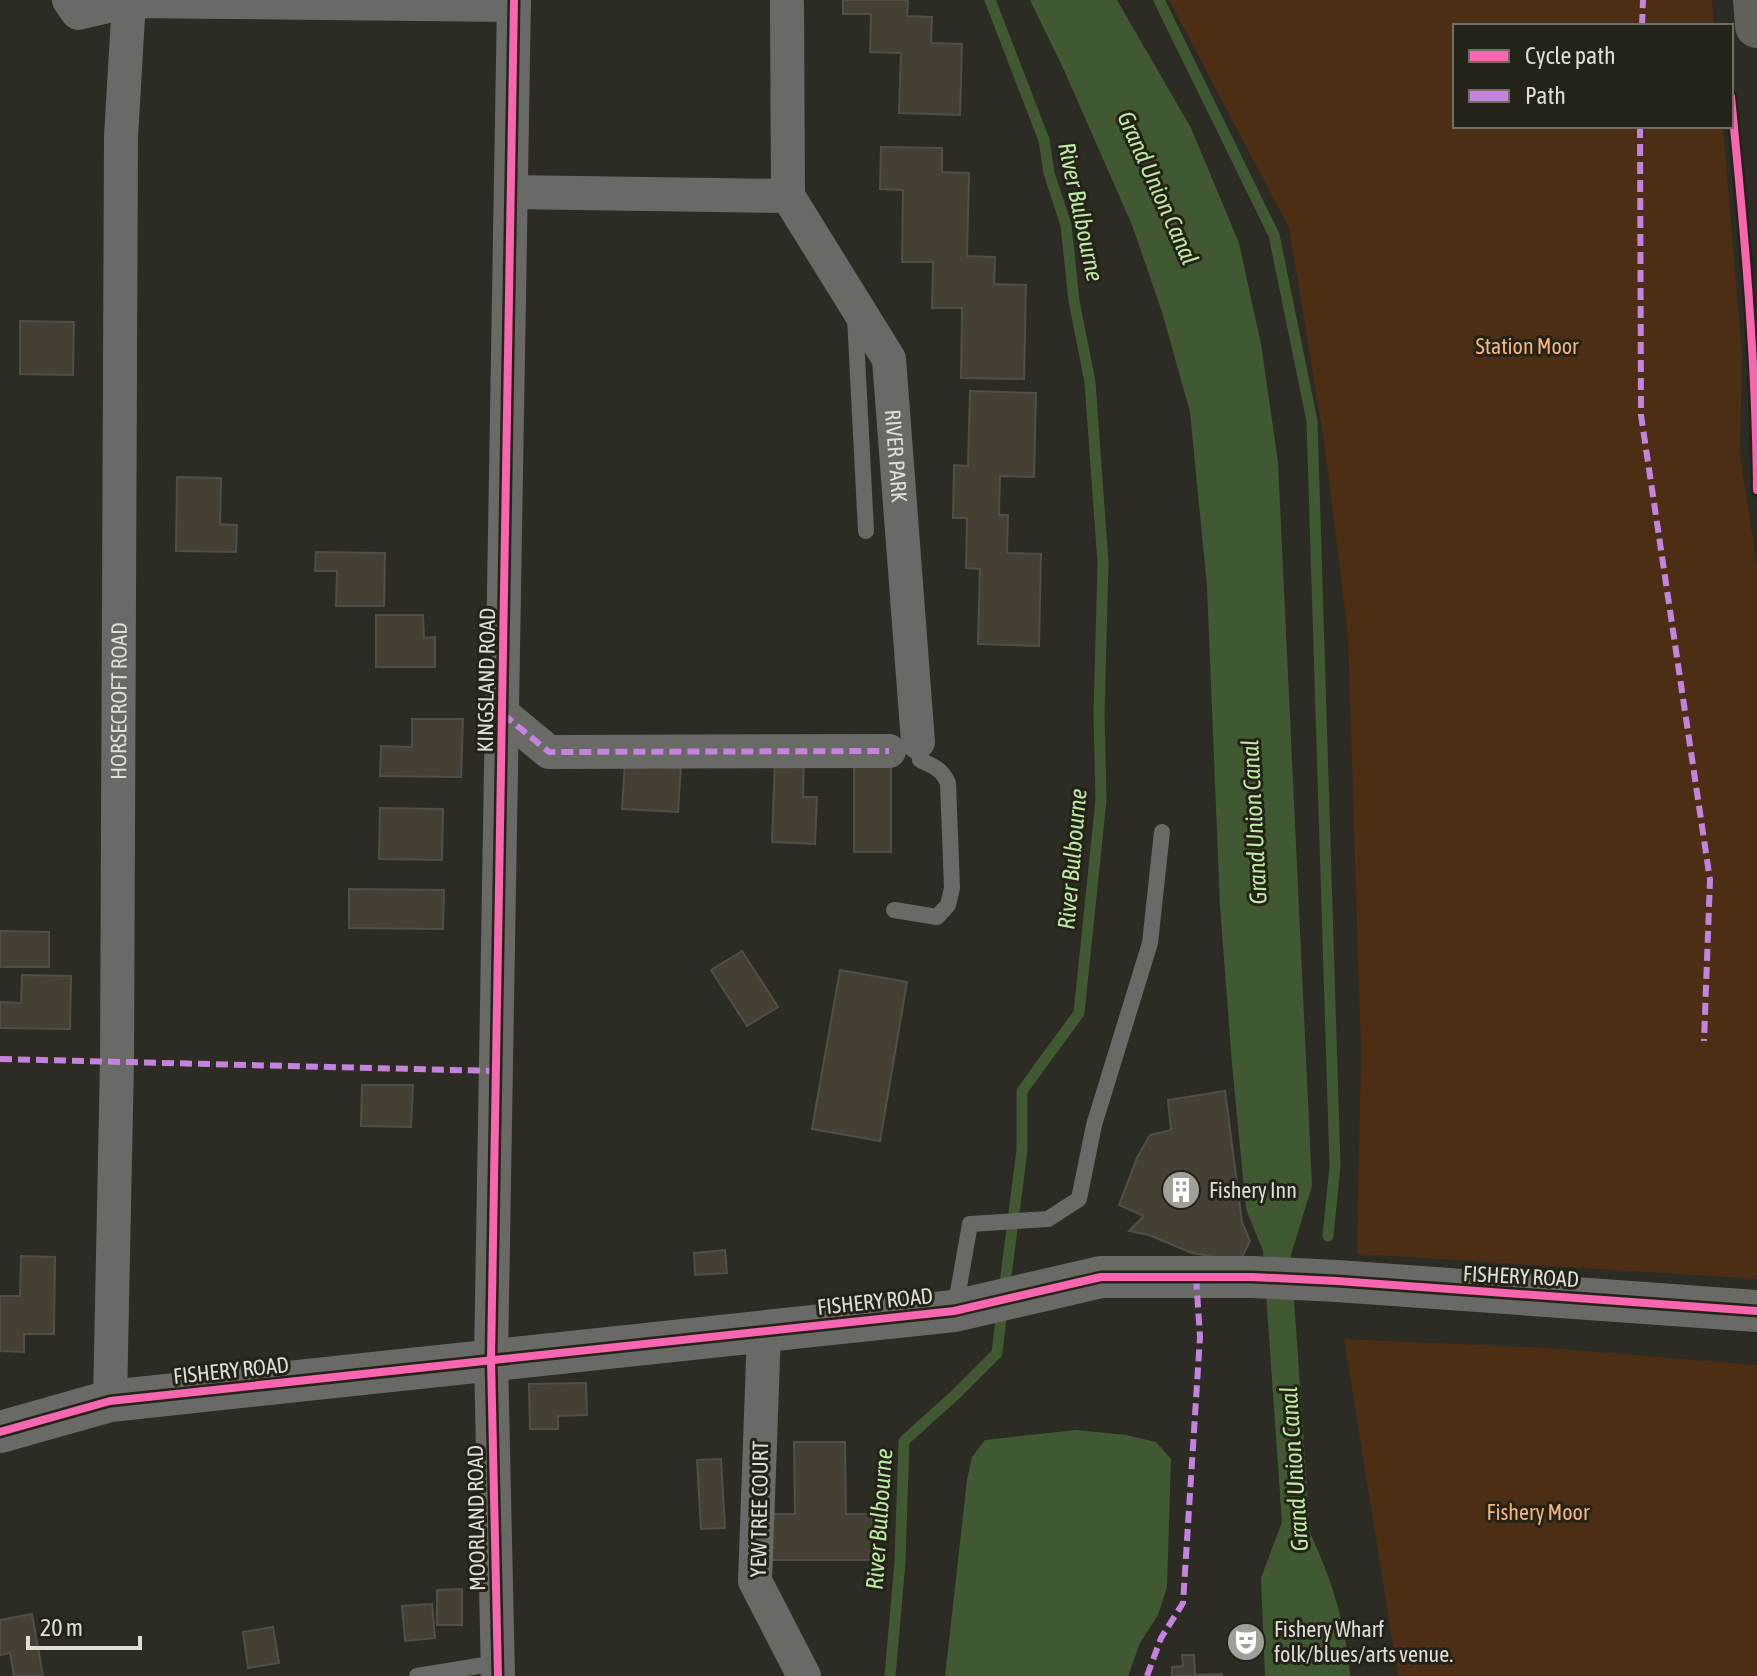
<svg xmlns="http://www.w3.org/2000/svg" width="1757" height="1676" font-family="'Asap Condensed',sans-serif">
<rect width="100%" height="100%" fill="#2c2b24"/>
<g fill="#4b2e14">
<path d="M1169,0h543l2,26h-259v100h268l19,229 -2,100 17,111v713l-400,-25 4,-202 -13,-417 -24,-194 -35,-213z"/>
<path d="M1344,1339l206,9 207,17v311h-359z"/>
</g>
<g fill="#415933">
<path d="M1030,0h87l74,128 48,115 22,101 17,118 34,724 -21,69 19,278c22,47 36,91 40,143h-85l-4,-98 21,-56 -19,-271 -17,-42 -14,-145 -12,-158 -13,-320 -17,-174 -28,-100 -30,-87 -68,-155z"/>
<path d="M1076,1430l50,5 30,7 15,17 -4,128 -9,28 -18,28 -12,33h-183l22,-196 5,-23 13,-17z"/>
</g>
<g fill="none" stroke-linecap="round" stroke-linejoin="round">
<g stroke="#415933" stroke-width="11">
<path d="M990,0l54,140 5,33 17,52 8,76 16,81 13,181 -4,151 2,86 -22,213 -57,78v59l-18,142"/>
<path d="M1159,0l115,235 38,186 23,745 -7,70"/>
<path d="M890,1676l10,-114 4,-121 51,-46 42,-42 5,-44"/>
</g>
</g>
<g fill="#454033" stroke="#504e49" stroke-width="2">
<path d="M843,0h65l-1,16 25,1 -1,26 31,1 -2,71 -61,-2 2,-60 -31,-1 1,-38h-28z"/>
<path d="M881,147l61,1v24l27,1 -2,83 28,1 -1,27 32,1 -2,94 -63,-1 1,-70h-30l1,-46h-31l1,-72 -23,-1z"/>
<path d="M20,321l54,1 -1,53 -53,-1z"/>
<path d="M970,391l66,2 -2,84 -34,-1 -1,39h9l-1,38 34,1 -2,92 -61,-2 2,-75 -14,-1 1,-50h-14l1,-53 14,1z"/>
<path d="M177,477l44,1 -1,46 17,1 -1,27 -60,-1z"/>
<path d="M316,552l69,1 -1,53h-48l1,-35h-22z"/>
<path d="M376,615h47l1,23 11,-1v30h-59z"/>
<path d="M412,719h51l-2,58 -81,-1 1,-30 31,1z"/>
<rect x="854" y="757" width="37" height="95"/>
<path d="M775,758l29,1 -1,38h14l-2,47 -43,-2z"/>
<path d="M625,762l56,3 -3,47 -56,-3z"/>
<path d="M380,808l63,1 -1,51 -63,-1z"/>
<path d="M349,889l95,1 -1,39 -94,-1z"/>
<path d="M0,931l49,1v35h-49z"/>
<path d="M742,951l36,56 -31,19 -36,-56z"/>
<path d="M840,970l67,12 -27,159 -68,-12z"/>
<path d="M22,975l49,1 -1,53 -70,-1v-26l21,1z"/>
<path d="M362,1085h51l-2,42 -50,-1z"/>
<path d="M1225,1091l17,131 8,19 -10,20 -48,-8 -43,-18 -20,-4 15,-15 -25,-11 18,-47 13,-23 21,-5 -3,-30z"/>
<path d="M725,1250l2,23 -32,2 -1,-22z"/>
<path d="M21,1256l34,1 -1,77h-30v18l-24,-1v-55h20z"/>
<path d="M586,1383l1,32 -29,1v13h-28l-1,-45z"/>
<path d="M794,1442h51l1,72h26l1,46h-109v-46h31z"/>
<path d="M721,1459l4,69 -24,1 -4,-69z"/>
<path d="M462,1589v36h-25v-35z"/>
<path d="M432,1604l3,34 -30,3 -3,-35z"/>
<path d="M32,1614l11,62h-29l-4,-23 -10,2v-35z"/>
<path d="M273,1627l6,36 -31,5 -5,-36z"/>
<path d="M1182,1655h12l1,20 27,-1v2h-50v-9l11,-1z"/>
</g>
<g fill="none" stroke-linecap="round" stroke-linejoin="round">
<g stroke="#696966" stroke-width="16">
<path d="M855,317l11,214"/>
<path d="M894,910l43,7 11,-12 4,-17 -4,-105c-6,-14 -15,-17 -28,-23l-2,-18"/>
<path d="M955,1309l15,-85 78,-5 31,-20 15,-74 56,-182 12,-111"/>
<path d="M417,1676l80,-13"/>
</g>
<g stroke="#696966" stroke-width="34">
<path d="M69,0l9,13 51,-12 385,4"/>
<path d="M787,3l1,193"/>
<path id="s1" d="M511,192l277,4 101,163 29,383"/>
<path d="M503,714l46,38 340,-1"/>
<path d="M764,1331l-9,250 49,95"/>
<path id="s2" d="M110,1401l7,-340 4,-924 8,-137"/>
<path d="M498,1676l-7,-317 23,-1359"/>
</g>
<path stroke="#696966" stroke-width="42" d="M0,1432l110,-31 844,-90 147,-34h151l85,4 420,30"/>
<path stroke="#60615b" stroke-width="44" d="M1755,0l2,26"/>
<g stroke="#c483df" stroke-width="6" stroke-dasharray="12 6" stroke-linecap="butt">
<path d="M1642,26l1,-26"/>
<path d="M1640,126l1,289 69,465 -6,161"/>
<path d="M503,714l46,38 340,-1"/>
<path d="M0,1059l496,12"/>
<path d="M1147,1676l14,-38 22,-35 17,-266 -4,-60"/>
</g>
<g stroke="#252318" stroke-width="13">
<g id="cycleway">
<path d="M1731,97c13,131 25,261 26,393"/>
<path d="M0,1432l110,-31 844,-90 147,-34h151l85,4 420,30"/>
<path d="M498,1676l-7,-317 23,-1359"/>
</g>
</g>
<use href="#cycleway" stroke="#f766af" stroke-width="8"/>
</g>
<defs>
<g id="building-disc" transform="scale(2)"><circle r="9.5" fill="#a09f98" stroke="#252318"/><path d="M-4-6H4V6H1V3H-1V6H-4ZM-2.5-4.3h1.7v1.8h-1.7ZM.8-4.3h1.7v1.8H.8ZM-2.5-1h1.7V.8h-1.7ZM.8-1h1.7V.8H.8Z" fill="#fff"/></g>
<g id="theatre-disc" transform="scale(2)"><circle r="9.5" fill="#a09f98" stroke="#252318"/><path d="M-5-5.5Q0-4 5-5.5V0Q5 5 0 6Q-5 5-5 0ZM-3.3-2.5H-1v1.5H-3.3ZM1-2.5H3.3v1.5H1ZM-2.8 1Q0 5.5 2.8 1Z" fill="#fff"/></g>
</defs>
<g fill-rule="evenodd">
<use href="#building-disc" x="1181" y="1190"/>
<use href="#theatre-disc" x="1246" y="1642"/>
</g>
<g text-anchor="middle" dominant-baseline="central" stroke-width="6" stroke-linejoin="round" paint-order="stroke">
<g font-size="22" fill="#f5b37f" stroke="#252318">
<text x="1527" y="346">Station Moor</text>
<text x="1538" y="1512">Fishery Moor</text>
</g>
<g font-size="22" fill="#dfddd6" stroke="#252318">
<text stroke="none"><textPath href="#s1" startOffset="566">RIVER PARK</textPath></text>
<text transform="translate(486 680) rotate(-89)">KINGSLAND ROAD</text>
<text stroke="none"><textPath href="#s2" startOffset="700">HORSECROFT ROAD</textPath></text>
<text transform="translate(1521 1276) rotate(3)">FISHERY ROAD</text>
<text transform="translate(875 1301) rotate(-6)">FISHERY ROAD</text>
<text transform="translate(231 1370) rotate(-6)">FISHERY ROAD</text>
<text transform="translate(759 1509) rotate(-89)">YEW TREE COURT</text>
<text transform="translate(476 1518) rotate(-91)">MOORLAND ROAD</text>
</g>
<g font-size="22" fill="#dfddd6" stroke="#252318" text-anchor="start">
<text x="1209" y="1190">Fishery Inn</text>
<text x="1274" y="1629">Fishery Wharf<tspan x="1274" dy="25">folk/blues/arts venue.</tspan></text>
</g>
<g font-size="24" font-style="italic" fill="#bceaa5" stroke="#252318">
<text transform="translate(1158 188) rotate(66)">Grand Union Canal</text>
<text transform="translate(1081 212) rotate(78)">River Bulbourne</text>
<text transform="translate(1254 822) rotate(-93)">Grand Union Canal</text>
<text transform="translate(1072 859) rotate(-85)">River Bulbourne</text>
<text transform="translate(1294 1469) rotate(-94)">Grand Union Canal</text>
<text transform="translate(879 1519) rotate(-86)">River Bulbourne</text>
</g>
</g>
<rect x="1453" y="24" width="280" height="104" fill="#252318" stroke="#6f6d64" stroke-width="2"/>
<rect x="1469" y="50" width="40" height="12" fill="#f766af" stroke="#6f6d64" stroke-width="2"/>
<text x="1525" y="64" font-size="24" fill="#dfddd6">Cycle path</text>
<rect x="1469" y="90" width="40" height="12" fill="#c483df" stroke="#6f6d64" stroke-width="2"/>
<text x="1525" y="104" font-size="24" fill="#dfddd6">Path</text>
<path d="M28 1636v12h112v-12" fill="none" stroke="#dfddd6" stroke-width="4"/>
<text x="40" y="1636" font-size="24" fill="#dfddd6" stroke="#252318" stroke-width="6" paint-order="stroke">20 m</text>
</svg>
